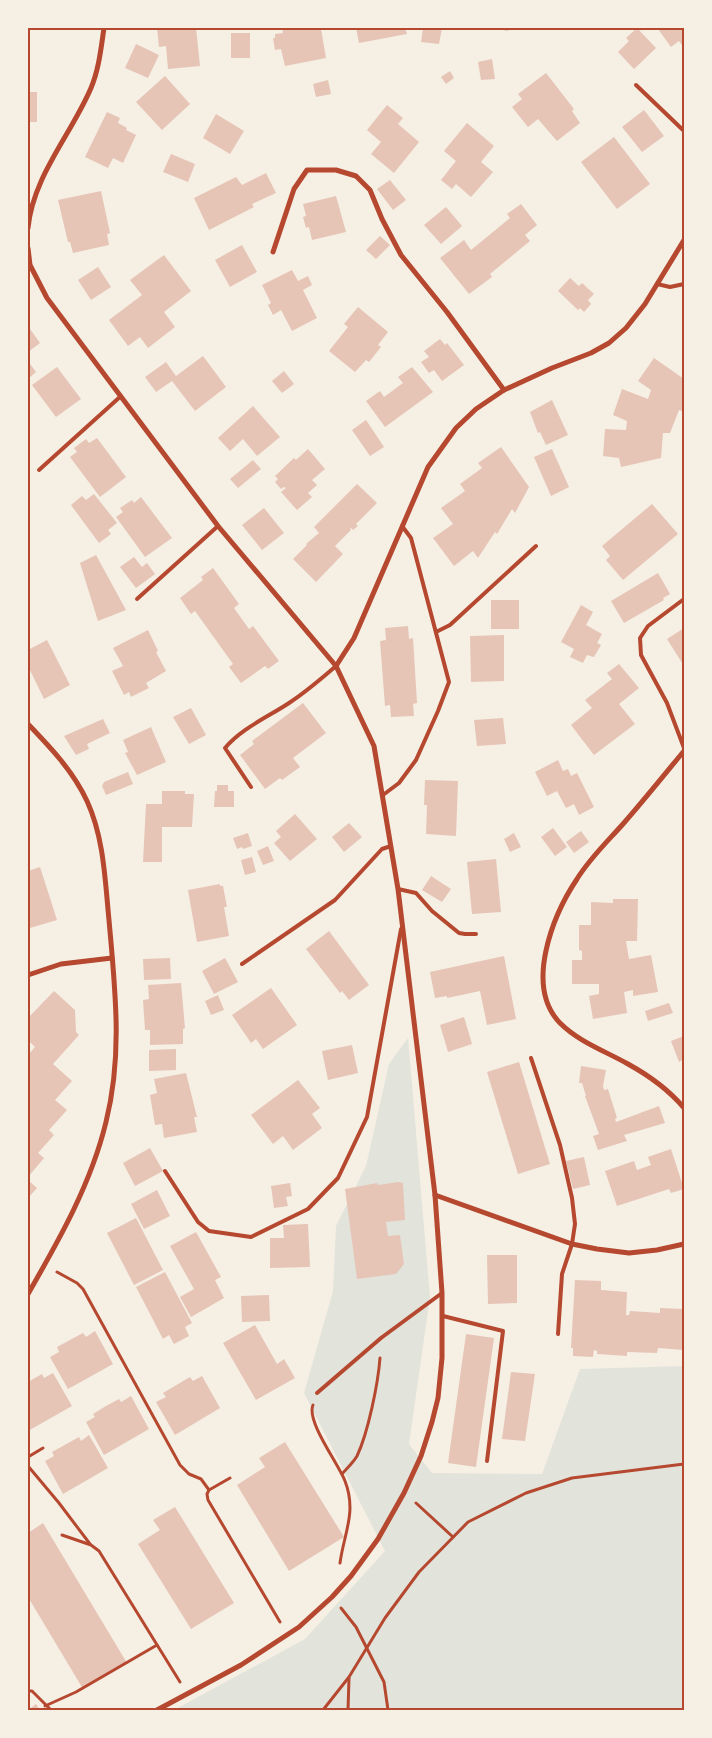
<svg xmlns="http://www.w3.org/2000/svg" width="712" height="1738" font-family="'DejaVu Sans',sans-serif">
<rect width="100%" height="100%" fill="#f6efe4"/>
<path fill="#e2e4dc" d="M408,1038l22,259 -21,147 23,29 110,1 38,-105 104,-3v344h-510l131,-71 80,-88 -81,-158 29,-102 3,-65 30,-60 23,-102z"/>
<g fill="#e6c5b7">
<path d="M157,28h39l4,38 -32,3 -2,-23 -7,1z"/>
<path d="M282,28h34v2l5,-1 5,29 -41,8 -4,-17 -6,1 -2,-12h2v-4l8,-1z"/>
<path d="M356,28h49l2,6 -48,9z"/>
<path d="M423,28h19l-3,16 -18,-2z"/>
<path d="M504,28h16l-15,3z"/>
<path d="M637,28l19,20 -22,21 -16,-17 11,-11 -3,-3z"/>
<path d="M659,28h25v20l-5,-7 -8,6 -13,-18z"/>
<rect x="231" y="33" width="19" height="25"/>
<path d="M136,44l23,11 -11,23 -23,-10z"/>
<path d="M492,59l3,20 -14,1 -3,-18z"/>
<path d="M450,71l4,7 -8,6 -5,-7z"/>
<path d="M546,73l28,36 -2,2 8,12 -23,18 -19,-22 -10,8 -16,-20 10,-8 -4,-5z"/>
<path d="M165,76l25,28 -28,26 -26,-28z"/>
<path d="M328,80l3,14 -15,3 -3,-13z"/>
<rect x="28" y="92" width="9" height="30"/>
<path d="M387,105l16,13 -5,6 21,18 -25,31 -23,-19 10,-12 -14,-12z"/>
<path d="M644,110l20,26 -22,16 -20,-25z"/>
<path d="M107,112l13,6 -2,5 9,5 -1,2 10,5 -13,28 -10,-5 -5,10 -23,-11z"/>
<path d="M216,114l28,17 -14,23 -27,-16z"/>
<path d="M467,123l27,23 -13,16 12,10 -22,25 -15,-13 -4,5 -11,-9 15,-19 -12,-10z"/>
<path d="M614,137l36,47 -33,25 -36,-47z"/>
<path d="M171,154l24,10 -7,18 -25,-10z"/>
<path d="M266,173l10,20 -24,11 2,3 -45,23 -15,-32 42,-21 6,8z"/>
<path d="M390,180l16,20 -13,10 -16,-21z"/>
<path d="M101,191l9,42 -3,1 2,11 -36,8 -3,-11h-2l-10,-42z"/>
<path d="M336,196l10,36 -34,8 -3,-13 -3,1 -3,-11 3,-1 -3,-12z"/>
<path d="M521,204l16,21 -12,10 5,6 -40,33 2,3 -23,17 -29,-36 24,-18 7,10 39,-32 -3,-4z"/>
<path d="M446,207l16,19 -21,18 -17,-19z"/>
<path d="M380,236l10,9 -14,14 -10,-9z"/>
<path d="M242,245l15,27 -27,15 -15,-27z"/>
<path d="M164,255l27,36 -27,21 11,15 -27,21 -8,-11 -12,9 -19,-26 33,-25 -12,-15z"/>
<path d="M98,267l13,20 -20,13 -13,-20z"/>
<path d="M292,270l6,11 10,-5 4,9 -9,5 14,28 -25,13 -11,-21 -8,5 -5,-10 3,-2 -9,-18z"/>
<path d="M570,278l9,8 3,-3 12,11 -6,6 3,4 -7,8 -4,-4 -2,2 -20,-19z"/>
<path d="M358,307l30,25 -10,13 3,2 -12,15 -3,-2 -11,12 -26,-21 19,-24 -4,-3z"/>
<path d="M28,326l12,17 -12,9z"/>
<path d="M440,339l5,6 2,-2 17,22 -22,16 -8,-11 -5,3 -8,-11 8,-5 -5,-6z"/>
<path d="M203,356l23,31 -31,24 -23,-30 -16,11 -11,-15 21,-15 10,14z"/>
<path d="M654,358l30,21v33l-5,-2 -9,23h-7l-2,25 -40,9 -2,-9 -16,-2 2,-27 21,1 1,-9 -14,-6 9,-26 26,10 3,-9 -13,-9z"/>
<path d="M28,361l8,11 -8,7z"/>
<path d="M57,367l24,32 -25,18 -24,-32z"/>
<path d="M412,367l21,25 -48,35 -19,-26 14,-10 4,6 19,-14 -5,-6z"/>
<path d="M284,371l10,13 -12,9 -10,-12z"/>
<path d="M552,400l16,35 -22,10 -6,-13 -2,1 -8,-21z"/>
<path d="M253,406l27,31 -23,19 -14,-17 -13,12 -12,-13z"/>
<path d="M366,420l18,27 -14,9 -18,-26z"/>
<path d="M97,438l29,39 -26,20 -30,-40 7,-5 -3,-4 12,-9 3,4z"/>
<path d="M501,447l28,40 -14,26 -3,-4 -15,25 -2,-2 -17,26 -5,-7 -19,15 -21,-28 20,-14 -12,-16 24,-17 -5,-7 22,-16 -4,-5z"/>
<path d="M308,449l17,20 -13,11 5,5 -9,8 4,4 -15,13 -16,-18 5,-4 -2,-1 -3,2 -6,-7 3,-3 -3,-3 19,-18 2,2z"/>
<path d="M552,449l17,38 -18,9 -17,-39z"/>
<path d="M253,460l8,9 -23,19 -8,-9z"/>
<path d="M357,484l20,19 -21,21 2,2 -5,4 -2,-2 -1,1 1,1 -16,16 8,8 -27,28 -23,-23 14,-14 -1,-1 13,-11 -5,-6z"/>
<path d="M94,494l23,29 -9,7 3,4 -12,9 -28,-38 11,-9 4,4z"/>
<path d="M141,497l31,41 -27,19 -29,-40 7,-5 -3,-4 12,-8 2,3z"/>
<path d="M652,504l26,30 -55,46 -17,-20 4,-4 -8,-10z"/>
<path d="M264,508l20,25 -22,17 -20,-25z"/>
<path d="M96,555l30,55 -28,11 -18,-58z"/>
<path d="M134,557l8,10 5,-4 8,11 -19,14 -16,-21z"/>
<path d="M213,568l26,36 -5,4 15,21 4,-3 26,35 -11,8 -3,-3 -24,17 -12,-16 4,-3 -38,-53 -4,3 -11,-16 23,-18 -2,-3z"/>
<path d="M658,573l12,21 -7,4 1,2 -40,23 -13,-22z"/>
<rect x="491" y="600" width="28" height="29"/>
<path d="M581,605l12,7 -7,13 16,9 -5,9 4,2 -7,12 -7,-2 -4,8 -13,-6 4,-8 -13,-7z"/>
<path d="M408,626l1,13 4,-1 4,65 -4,1 1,12 -23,1 -1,-12 -5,1 -5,-65 6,-1 -1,-12z"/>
<path d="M684,628v38l-17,-27z"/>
<path d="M148,630l10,21 -2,1 10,19 -20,12 3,5 -18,9 -2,-5 -5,3 -12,-24 11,-5 -10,-18z"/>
<path d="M504,635v46l-33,1 -1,-46z"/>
<path d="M47,640l23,45 -26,14 -16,-33v-16z"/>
<path d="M619,664l20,24 -20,16 16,20 -41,31 -23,-30 21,-17 -7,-8 27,-21 -5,-6z"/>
<path d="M303,703l23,30 -33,25 7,9 -18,13 -2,-2 -15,11 -25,-34 14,-11 -2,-3z"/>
<path d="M191,708l15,27 -17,9 -16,-27z"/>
<path d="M503,718l3,26 -29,2 -3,-26z"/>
<path d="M103,719l7,14 -23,11 2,5 -13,6 -12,-19z"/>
<path d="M151,727l15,35 -29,13 -12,-22 3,-1 -5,-12z"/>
<path d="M558,760l5,11 5,-2 3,7 6,-3 17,34 -15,8 -5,-11 -8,4 -9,-17 -10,5 -12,-24z"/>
<path d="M128,772l5,12 -27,11 -4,-9 2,-4z"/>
<path d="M425,780l33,1 -2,55 -30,-2 1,-29h-3z"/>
<path d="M217,785h11v6h6v16h-20l1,-16h2z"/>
<path d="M162,791h23v3h9l-2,33h-30v35h-19l3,-58h16z"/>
<path d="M295,814l22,25 -27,22 -16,-18 7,-6 -5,-6z"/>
<path d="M349,823l13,14 -18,15 -12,-15z"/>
<path d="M553,828l14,19 -12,9 -14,-19z"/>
<path d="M581,831l8,11 -15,11 -8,-11z"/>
<path d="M248,833l4,13 -9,3 -1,-2 -5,2 -4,-11z"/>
<path d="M514,833l7,14 -11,5 -6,-13z"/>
<path d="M268,846l6,15 -11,4 -6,-14z"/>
<path d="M252,857l4,15 -11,3 -4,-15z"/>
<path d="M496,859l5,53 -29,2 -5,-52z"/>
<path d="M40,867l17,53 -27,8 -2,-8v-49z"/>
<path d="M431,876l20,13 -9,13 -20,-12z"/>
<path d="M220,884v2h3l4,21h-3l5,29 -32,6 -9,-52z"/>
<path d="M613,899h25l-1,42h-11l3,18 22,-4 7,37 -25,4v-6l-9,2 3,21 -34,6 -4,-23 10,-2v-10h-27v-24h10v-9l-3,-1v-25h12v-23l22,1z"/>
<path d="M329,931l40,54 -20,15 -7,-9 -2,2 -34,-44z"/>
<path d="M504,956l12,63 -29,6 -7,-34 -33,7v-2l-12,2 -5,-26z"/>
<path d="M170,958l1,21 -27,1 -1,-21z"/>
<path d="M225,958l13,24 -24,12 -12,-23z"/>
<path d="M181,983l4,45 -2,1v15l-33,1v-15h-5l-2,-30 6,-1 -1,-14z"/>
<path d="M271,988l26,37 -34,24 -7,-10 -5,4 -19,-28z"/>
<path d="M54,991l21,19 1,22 3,3 -26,29 19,17 -17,19 12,10 -18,20 5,5 -16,18 6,5 -16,19v-122l7,-8 -7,-7v-22z"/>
<path d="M218,995l6,15 -13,5 -6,-14z"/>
<path d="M669,1003l4,10 -25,8 -3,-10z"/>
<path d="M464,1017l8,27 -24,8 -8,-27z"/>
<path d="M684,1036v23l-5,3 -8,-21z"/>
<path d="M352,1045l6,28 -30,7 -6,-29z"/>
<path d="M176,1049v21l-27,1v-21z"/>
<path d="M519,1062l31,102 -32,10 -31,-102z"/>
<path d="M581,1066l25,4 -3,16 1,4 4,-1 9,29 -2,1 1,3 43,-16 6,17 -41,12 3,6 -29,9 -5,-14 6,-2 -14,-38h1l-4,-13h-3z"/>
<path d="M186,1073l11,44h-3l3,15 -33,6 -2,-14 -7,1 -5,-30 7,-2 -3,-14z"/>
<path d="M298,1080l22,28 -8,6 10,14 -29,22 -10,-14 -10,8 -22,-29z"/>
<path d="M150,1148l13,23 -28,15 -12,-23z"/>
<path d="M671,1149l13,40 -13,4 -2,-4 -52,17 -12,-35 29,-10 3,9 14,-5 -3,-8z"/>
<path d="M584,1157l6,28 -17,4 -7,-28z"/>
<path d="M28,1180l9,8 -9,10z"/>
<path d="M398,1182l5,1 2,37 -19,2 2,14 12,-1 4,29 -8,10 -39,5 -12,-90 32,-6 1,2z"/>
<path d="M290,1183l2,13 -6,1 2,9 -14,2 -3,-22z"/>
<path d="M157,1190l13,26 -26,13 -13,-25z"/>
<path d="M136,1218l27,52 -29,15 -27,-52z"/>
<path d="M308,1224l2,43 -40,1v-30h14l-1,-13z"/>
<path d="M196,1232l25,45 -6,3 9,18 -33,19 -11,-20 14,-8 -24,-43z"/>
<path d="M487,1255h30v48l-29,1z"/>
<path d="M165,1272l27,51 -7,4 4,9 -15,8 -5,-9 -6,4 -27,-52z"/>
<path d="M575,1280l26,1v9l26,2 -1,23h3l1,-4 30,2v-5l24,1v41l-26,-2 -1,5 -30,-1v4l-30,-2v-3l-3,-1 -1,7 -20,-1v-8h-2z"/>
<path d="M269,1295l1,26 -28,1 -1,-26z"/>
<path d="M255,1325l22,39 7,-5 11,19 -39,22 -33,-57z"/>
<path d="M95,1331l18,33 -45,25 -18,-32 9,-5 -2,-5 26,-14 3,4z"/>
<path d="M466,1334l28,4 -18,129 -28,-4z"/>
<path d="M511,1372l24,2 -10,67 -23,-2z"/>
<path d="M53,1373l19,33 -44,25v-49l14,-8 2,4z"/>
<path d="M202,1376l18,32 -45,27 -19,-33 10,-5 -3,-4 27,-16 3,4z"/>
<path d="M131,1396l18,33 -45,26 -18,-33 9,-5 -2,-3 13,-8 13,-7 2,3z"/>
<path d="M89,1435l19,33 -45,26 -18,-33 9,-5 -2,-4 27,-15 2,4z"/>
<path d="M285,1442l59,95 -55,34 -52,-86 28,-18 -6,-9z"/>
<path d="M175,1507l59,96 -43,26 -53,-85 22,-14 -7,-10z"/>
<path d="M43,1523l84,140 -44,26 -55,-92v-64z"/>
<path d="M36,1704l4,6h-12z"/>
</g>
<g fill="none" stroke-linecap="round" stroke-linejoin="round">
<g stroke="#b5482f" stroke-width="3">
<path d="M57,1272l20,11 6,6 97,176 9,9 12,5 8,11"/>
<path d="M313,1405c-7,16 25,58 32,76 12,31 -1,52 -5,82"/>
<path d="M28,1457l15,-9"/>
<path d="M28,1466l31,37 31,41"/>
<path d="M342,1474c5,-6 11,-11 15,-18 11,-23 21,-72 23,-98"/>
<path d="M230,1478l-21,12 -2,4 1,6 72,122"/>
<path d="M416,1503l37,34"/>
<path d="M62,1535l29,10 8,6 81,131"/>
<path d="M341,1608l15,19 28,55 4,28"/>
<path d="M28,1691h4l19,19"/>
<path d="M45,1706l31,-14 81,-47"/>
<path d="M323,1710l26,-33 36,-59 34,-46 49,-50 58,-29 46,-15 112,-14"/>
<path d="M348,1710l1,-32"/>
</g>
<g stroke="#b5482f" stroke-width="4">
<path d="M636,85l48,46"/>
<path d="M657,284l13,3 14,-3"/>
<path d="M39,470l82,-74"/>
<path d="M137,599l81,-73"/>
<path d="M684,599l-36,27 -8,12 1,17 26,48 17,45"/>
<path d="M436,632l14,-7 86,-79"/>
<path d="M251,787l-26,-39c17,-20 43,-31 64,-45 17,-11 32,-24 47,-37"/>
<path d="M383,795l16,-12 17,-23 22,-49 11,-29 -38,-144 -9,-12"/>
<path d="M398,889l18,4 16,18 27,22 6,1h11"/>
<path d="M242,964l93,-64 47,-51 9,-3"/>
<path d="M531,1058l29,87 12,53 3,26 -3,20 -10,30 -4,60"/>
<path d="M165,1171l33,51 11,9 42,6 57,-28 30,-31 29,-61 34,-188"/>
<path d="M443,1316l60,15 -16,130"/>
<path d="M317,1393l64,-55 61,-45"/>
</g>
<g stroke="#b5482f" stroke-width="5">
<path d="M28,228c5,-52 43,-93 63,-140 8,-19 10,-40 13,-60"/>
<path d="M28,248l2,17 17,33 171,228 118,140 38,80 24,143 37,306 7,98v65l-4,40 -6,24 -11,34 -17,37 -26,46 -27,37 -19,21 -33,30 -58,38 -84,45"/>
<path d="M273,252l21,-63 13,-19h29l20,6 14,14 12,29 19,36 46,57 57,78"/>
<path d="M336,666l18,-28 74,-171 28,-39 20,-19 28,-19 48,-22 39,-15 18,-10 17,-15 19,-24 39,-64"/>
<path d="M28,724c23,24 45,47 59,77 17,37 18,79 22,119 6,69 14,134 -3,202 -15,62 -47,118 -78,172"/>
<path d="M684,751c-20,24 -40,49 -61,73 -16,18 -33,34 -46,55 -24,36 -53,107 -17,144 19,19 45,28 68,41 20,11 41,26 56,44"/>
<path d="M28,975l33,-11 51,-6"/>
<path d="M435,1195l137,49 25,5 32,4 28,-3 27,-6"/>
</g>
</g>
<rect width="712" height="1738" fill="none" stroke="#f6efe4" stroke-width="58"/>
<rect x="29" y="29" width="654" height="1680" fill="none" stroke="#b5482f" stroke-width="2"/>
</svg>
